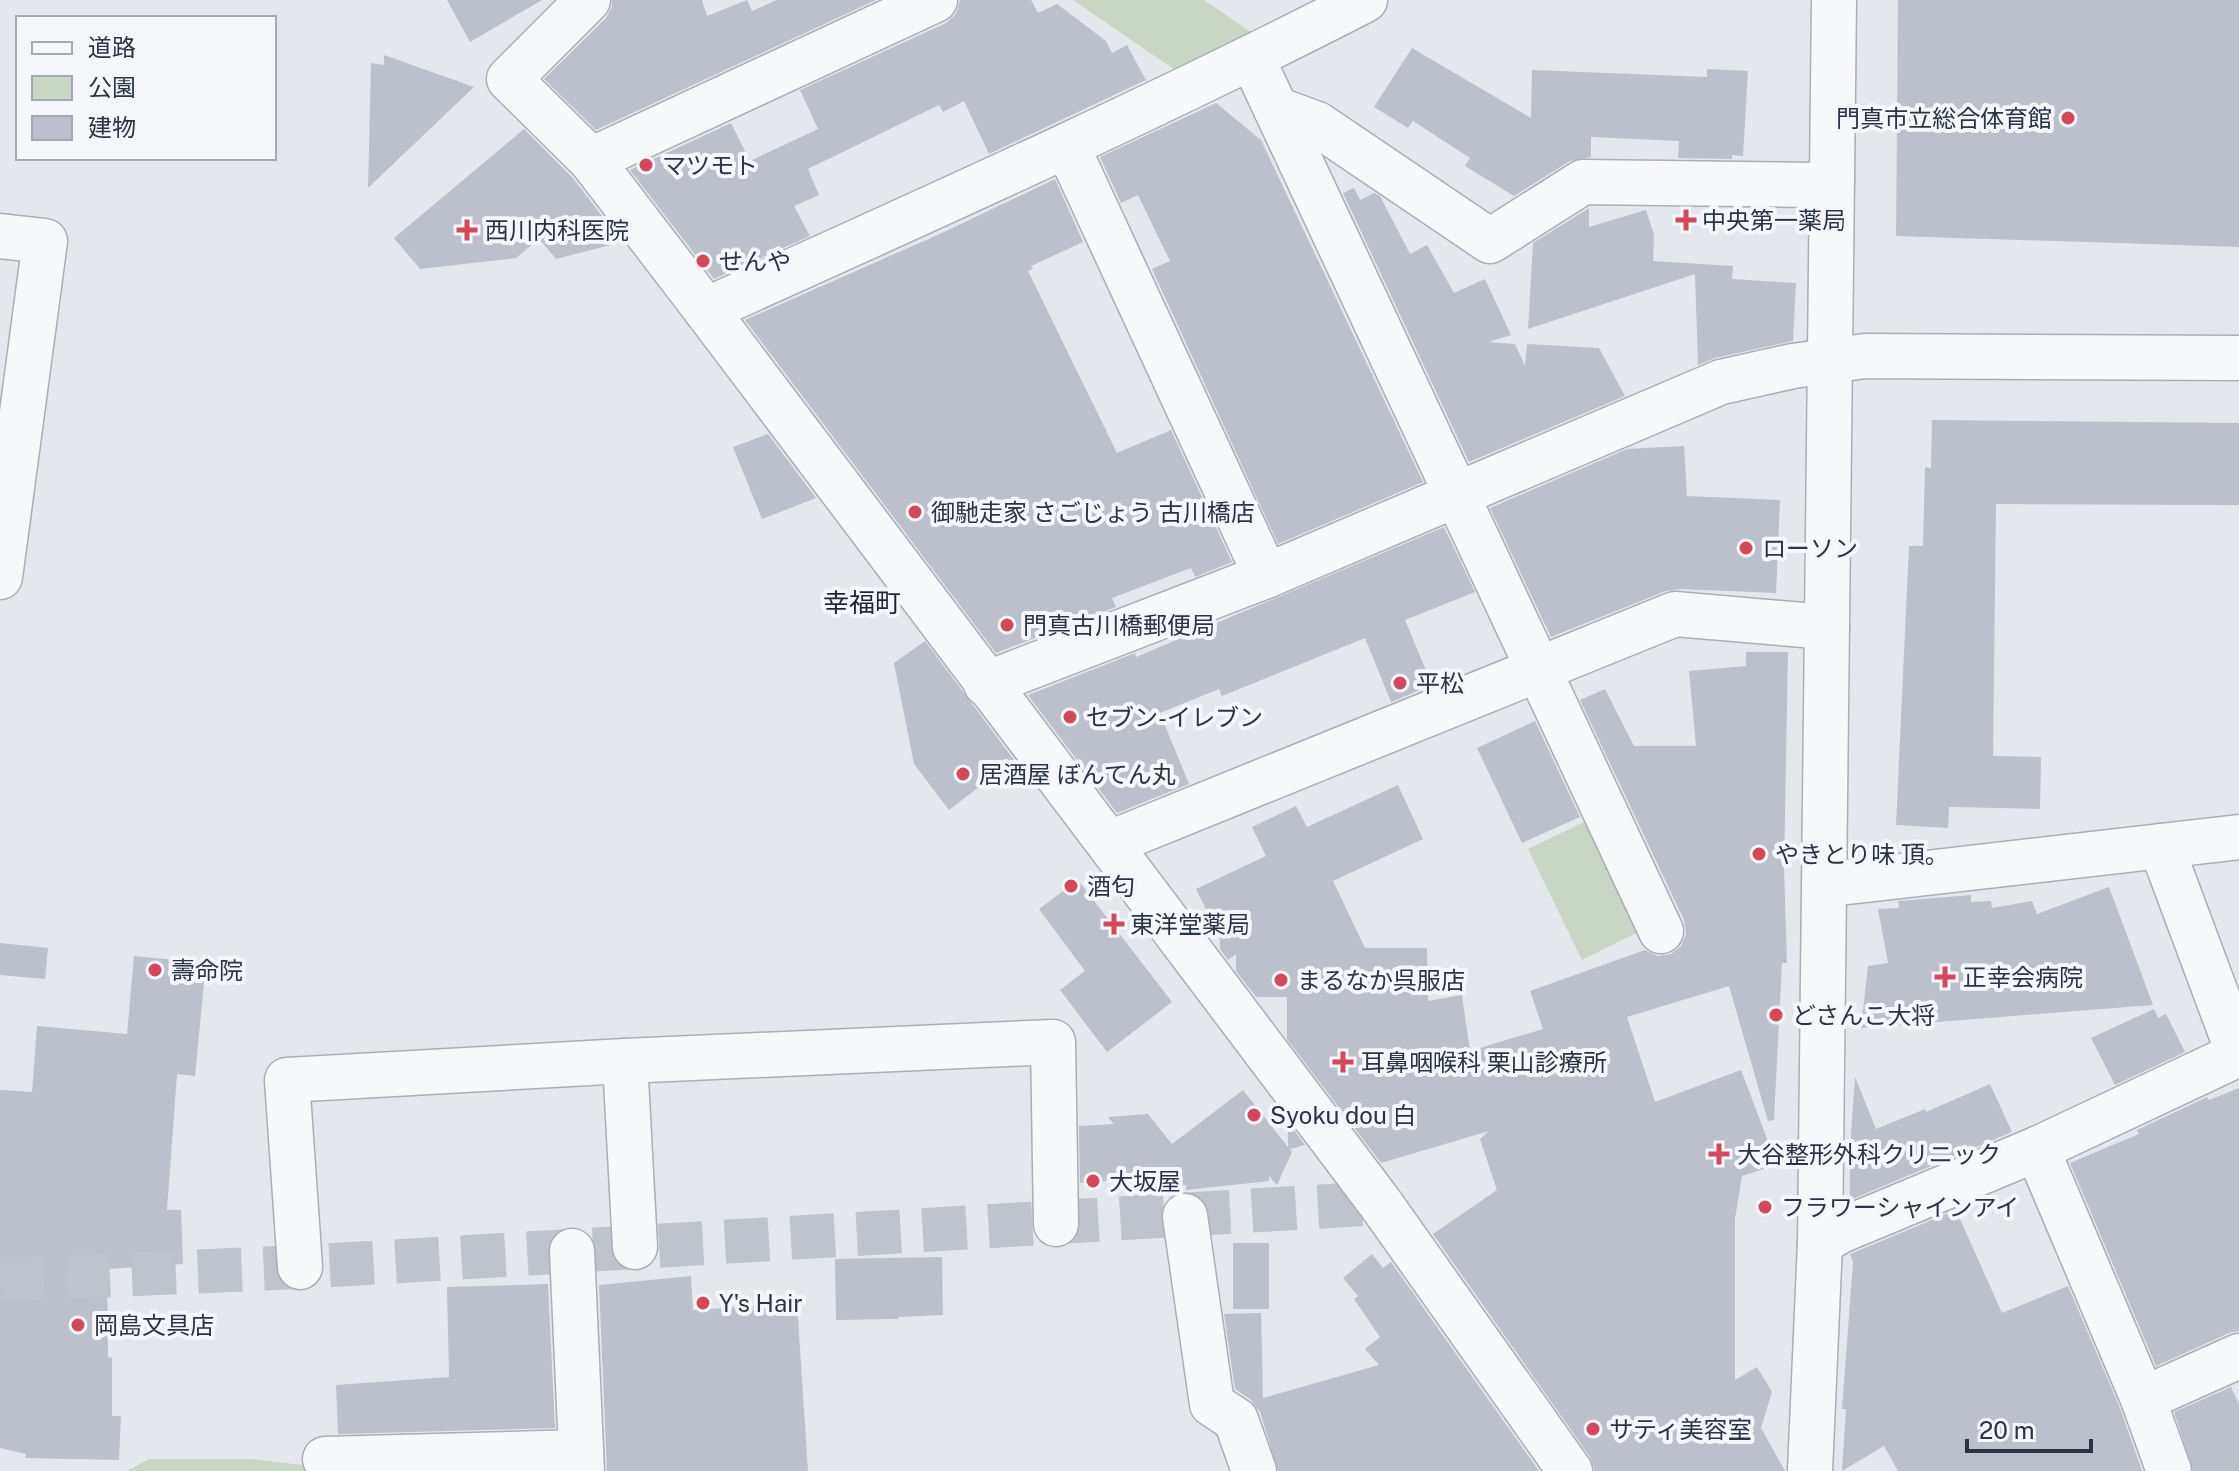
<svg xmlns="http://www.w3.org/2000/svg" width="2239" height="1471" font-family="'Public Sans','Noto Sans JP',sans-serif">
<rect width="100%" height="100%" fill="#e4e7ec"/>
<g fill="#c9d6c5">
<path d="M1073,0h131l57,39 -80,35z"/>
<path d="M1588,820l54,110 -60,30 -54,-111z"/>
<path d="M149,1459h102l60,7v5h-184z"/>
</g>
<g fill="#bbc0ca">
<path d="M447,0h95l-72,42z"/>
<path d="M612,0h90l5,16 40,-16 5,11 25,-11h99l-280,130 -52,-51 62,-61 6,-11z"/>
<path d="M960,0h71l7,13 19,-9 49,37 6,12 15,-8 19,35 -157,74 -25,-53 -21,11 -4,-7 -131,64 11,26 -25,11 16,30 -96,43 -84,-109 101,-47 19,38 68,-32 -18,-39 146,-67 10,-9z"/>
<path d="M1898,0h341v247l-343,-11z"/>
<path d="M1412,48l119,70 1,-48 175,7v-8l41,2 -5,85 -11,-1v4l-54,-1 1,-17 -88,-4v20l-21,4 -56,35 -49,-30 5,-8 -57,-37 -5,7 -34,-21z"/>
<path d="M384,55l90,32 -106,101 3,-125 13,2z"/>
<path d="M1216,103l45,37 162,342 -145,62 -126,-275 18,-8 -32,-66 -17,8 -21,-46z"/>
<path d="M524,129l48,48 50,65 -66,17 -17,-20 -23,19 -96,11 -26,-31z"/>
<path d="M1055,179l28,63 -52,24 2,3 -5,2 89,182 54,-23 61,132 -37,15 -4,-9 -79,30 4,9 -120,46 -251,-333 197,-87z"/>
<path d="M1354,188l6,12 14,-7 6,3 30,58 17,-9 27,48 31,-14 26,56 -23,7 27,2 10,22 2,-22 72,4 26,48 -156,66 -126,-269z"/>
<path d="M1589,208v19l57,-17 8,25 -1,26 80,5 -1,13 64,4 -3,58 -78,17 -17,7 -3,-91 -167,55 5,-86z"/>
<path d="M1932,420l307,3v82l-243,-1 -3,252 48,1 -1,52 -91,-2 -1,21 -52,-3 13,-279h14l2,-79 6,1z"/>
<path d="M768,434l48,64 -54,21 -29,-72z"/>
<path d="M1684,446l3,50 93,4 -4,93 -95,-4 -15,2 -115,46 -61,-129 137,-59z"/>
<path d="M1444,527l31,65 -70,28 27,65 -41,17 -26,-64 -143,58 -3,-7 -59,24 29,71 -72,29 -89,-118 107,-42 1,4z"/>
<path d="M925,641l89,119 -65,50 -35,-46 -20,-101z"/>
<path d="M1746,652h42l-4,216 3,95h-5l-8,157 -6,1 -39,-135 -102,31 28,85 86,-32 36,95 -35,11 -7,43v161l22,-13 15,25 -11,36 24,43h-190l-5,-14 -157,-223 64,-44 -17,-51 9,-8 -108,32 -94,-124v-42h-31l-20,-26v-17l-8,6 -8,-11v-11l-24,-49 70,-33 -14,-29 44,-21 11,21 91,-42 25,54 -90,42 32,67h62l1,53 34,-6 8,56 73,-22 -13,-38 115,-41 13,6 13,-2 10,-8 5,-12 -2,-14 -104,-220 25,-11 29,57h62l-7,-75 57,-5z"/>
<path d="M1535,721l45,96 -58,26 -45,-95z"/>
<path d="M1078,880l94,122 -65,50 -47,-62 25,-19 -46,-62z"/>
<path d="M2109,887l44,118 -292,23 7,-62 20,-3 -10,-54 21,-1 -1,-7 73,-6v7l20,-1 1,7 40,-7 5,13z"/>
<path d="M0,943l48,5 -3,31 -45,-4z"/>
<path d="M134,956l72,7 -11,113 -18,-2 -10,136h14l2,54 -76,5 1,88 4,1v58h9l-2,44 -94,-2 1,-4 -26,-6v-358l32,2 5,-66 90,8z"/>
<path d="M2154,1009l4,9 8,-4 19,38 -70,33 -24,-47z"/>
<path d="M1855,1077l21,52 49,-20 1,3 64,-28 22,48 -162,68v-52z"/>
<path d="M2239,1088v243l-10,2 -73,33 -86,-203 69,-29 -2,-4 70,-33 2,3z"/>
<path d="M1243,1090l45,57v-25l17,23 -15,4 2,3 -15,33 -8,-9v5l-83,9v-5l-64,6 -1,-11 -41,3 -1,-57 35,-2 -6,-7 40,-3 24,30z"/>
<path d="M1956,1210l46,103 66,-27 52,122 22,63h-244l-14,-25 -42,25 4,-62h-4l11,-147 -3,-8z"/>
<rect x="1233" y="1243" width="36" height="66"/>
<path d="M1372,1254l11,14 8,-6 148,209h-261l-18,-59 -10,-13 -15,-10 -11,-75 37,-1 2,85 116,-33 -14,-16 15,-12 -26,-38 4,-3 -15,-18z"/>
<path d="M942,1257l1,58 -45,2v2l-62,1 -1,-61z"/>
<path d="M691,1276l2,34 104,-7 11,168h-201l-8,-186z"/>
<path d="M548,1284l7,144 -217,6 -2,-49 113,-8 -2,-90z"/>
<path d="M2231,1387l8,17v67h-46l-19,-59z"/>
</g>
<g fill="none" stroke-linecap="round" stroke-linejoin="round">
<path stroke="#bfc3cb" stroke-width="44" stroke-dasharray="44 22" stroke-linecap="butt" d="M0,1280l300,-13 1080,-64"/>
<g stroke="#a9aeb7" stroke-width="47">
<g id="minor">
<path d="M588,0l-79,79 82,81 115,150 674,893 190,268"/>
<path d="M1252,58l409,873"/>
<path d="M1276,109l41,15 173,117 93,-59 226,3 23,-4"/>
<path d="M1067,146l199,430"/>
<path d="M591,160l344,-160"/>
<path d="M0,236l45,5 -45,336"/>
<path d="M706,310c221,-100 443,-199 659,-310"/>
<path d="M986,684l280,-108 455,-194 72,-16 72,-10 374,2"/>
<path d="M1110,843l565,-229 152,13"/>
<path d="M2161,846l78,209"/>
<path d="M1848,882l391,-45"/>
<path d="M625,1061l10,186"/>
<path d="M2037,1149l106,250 26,72"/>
<path d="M1185,1216l27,188 24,16 18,51"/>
<path d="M1820,1243l20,-12 197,-82 202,-95"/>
<path d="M572,1251l10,220"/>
<path d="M300,1267l-13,-187 338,-19 428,-19 3,182"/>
<path d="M2143,1399l96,-43"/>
<path d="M325,1459l256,-7"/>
<path d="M1810,1471l10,-228 14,-1243"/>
</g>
</g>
<use href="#minor" stroke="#f7f8fa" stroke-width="44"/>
</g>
<g fill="#d1495b" stroke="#f4f6f9" stroke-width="3">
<circle cx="2068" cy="118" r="8"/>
<circle cx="646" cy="165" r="8"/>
<path d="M1682 208h8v8h8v8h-8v8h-8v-8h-8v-8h8z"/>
<path d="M463 218h8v8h8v8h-8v8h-8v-8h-8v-8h8z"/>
<circle cx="703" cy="261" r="8"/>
<circle cx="915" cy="512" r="8"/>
<circle cx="1746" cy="548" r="8"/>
<circle cx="1007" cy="625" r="8"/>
<circle cx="1400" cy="683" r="8"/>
<circle cx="1070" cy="717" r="8"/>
<circle cx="963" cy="774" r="8"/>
<circle cx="1759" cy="854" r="8"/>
<circle cx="1071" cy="886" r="8"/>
<path d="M1110 912h8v8h8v8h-8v8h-8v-8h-8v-8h8z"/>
<circle cx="155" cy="970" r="8"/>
<path d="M1941 965h8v8h8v8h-8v8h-8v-8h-8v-8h8z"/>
<circle cx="1281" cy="980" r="8"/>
<circle cx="1776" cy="1015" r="8"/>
<path d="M1339 1050h8v8h8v8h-8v8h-8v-8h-8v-8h8z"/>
<circle cx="1254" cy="1115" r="8"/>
<path d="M1715 1142h8v8h8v8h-8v8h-8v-8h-8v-8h8z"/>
<circle cx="1093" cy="1181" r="8"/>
<circle cx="1765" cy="1207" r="8"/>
<circle cx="703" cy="1303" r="8"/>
<circle cx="78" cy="1325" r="8"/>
<circle cx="1593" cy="1429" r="8"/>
</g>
<g text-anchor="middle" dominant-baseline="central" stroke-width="8" stroke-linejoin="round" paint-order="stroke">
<g font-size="24" fill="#2b3445" stroke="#f4f6f9" text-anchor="start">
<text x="2052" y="118" text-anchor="end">門真市立総合体育館</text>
<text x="662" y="165">マツモト</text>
<text x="1702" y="220">中央第一薬局</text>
<text x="485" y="230">西川内科医院</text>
<text x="719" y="261">せんや</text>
<text x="931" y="512">御馳走家 さごじょう 古川橋店</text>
<text x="1762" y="548">ローソン</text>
<text x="1023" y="625">門真古川橋郵便局</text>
<text x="1416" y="683">平松</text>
<text x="1086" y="717">セブン-イレブン</text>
<text x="979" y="774">居酒屋 ぼんてん丸</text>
<text x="1775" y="854">やきとり味 頂。</text>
<text x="1087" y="886">酒匂</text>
<text x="1130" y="924">東洋堂薬局</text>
<text x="171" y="970">壽命院</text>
<text x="1963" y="977">正幸会病院</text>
<text x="1297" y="980">まるなか呉服店</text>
<text x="1792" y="1015">どさんこ大将</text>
<text x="1361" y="1062">耳鼻咽喉科 栗山診療所</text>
<text x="1270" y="1115">Syoku dou 白</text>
<text x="1737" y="1154">大谷整形外科クリニック</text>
<text x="1109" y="1181">大坂屋</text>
<text x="1781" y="1207">フラワーシャインアイ</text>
<text x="719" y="1303">Y's Hair</text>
<text x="94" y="1325">岡島文具店</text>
<text x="1609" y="1429">サティ美容室</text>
</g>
<g font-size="26" fill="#1d2536" stroke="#f4f6f9">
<text x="862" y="602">幸福町</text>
</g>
</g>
<rect x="16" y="16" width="260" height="144" fill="#f4f6f9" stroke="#a4a8b1" stroke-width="2"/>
<rect x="32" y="42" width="40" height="12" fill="#f7f8fa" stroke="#a4a8b1" stroke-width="2"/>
<text x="88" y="56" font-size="24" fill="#2b3445">道路</text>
<rect x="32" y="76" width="40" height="24" fill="#c9d6c5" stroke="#a4a8b1" stroke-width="2"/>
<text x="88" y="96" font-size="24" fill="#2b3445">公園</text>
<rect x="32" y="116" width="40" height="24" fill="#bbc0ca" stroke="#a4a8b1" stroke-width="2"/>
<text x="88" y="136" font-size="24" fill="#2b3445">建物</text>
<path d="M1967 1439v12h124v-12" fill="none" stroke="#2b3445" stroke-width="4"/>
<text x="1979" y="1439" font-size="24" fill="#2b3445" stroke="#f4f6f9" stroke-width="6" paint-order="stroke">20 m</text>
</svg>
